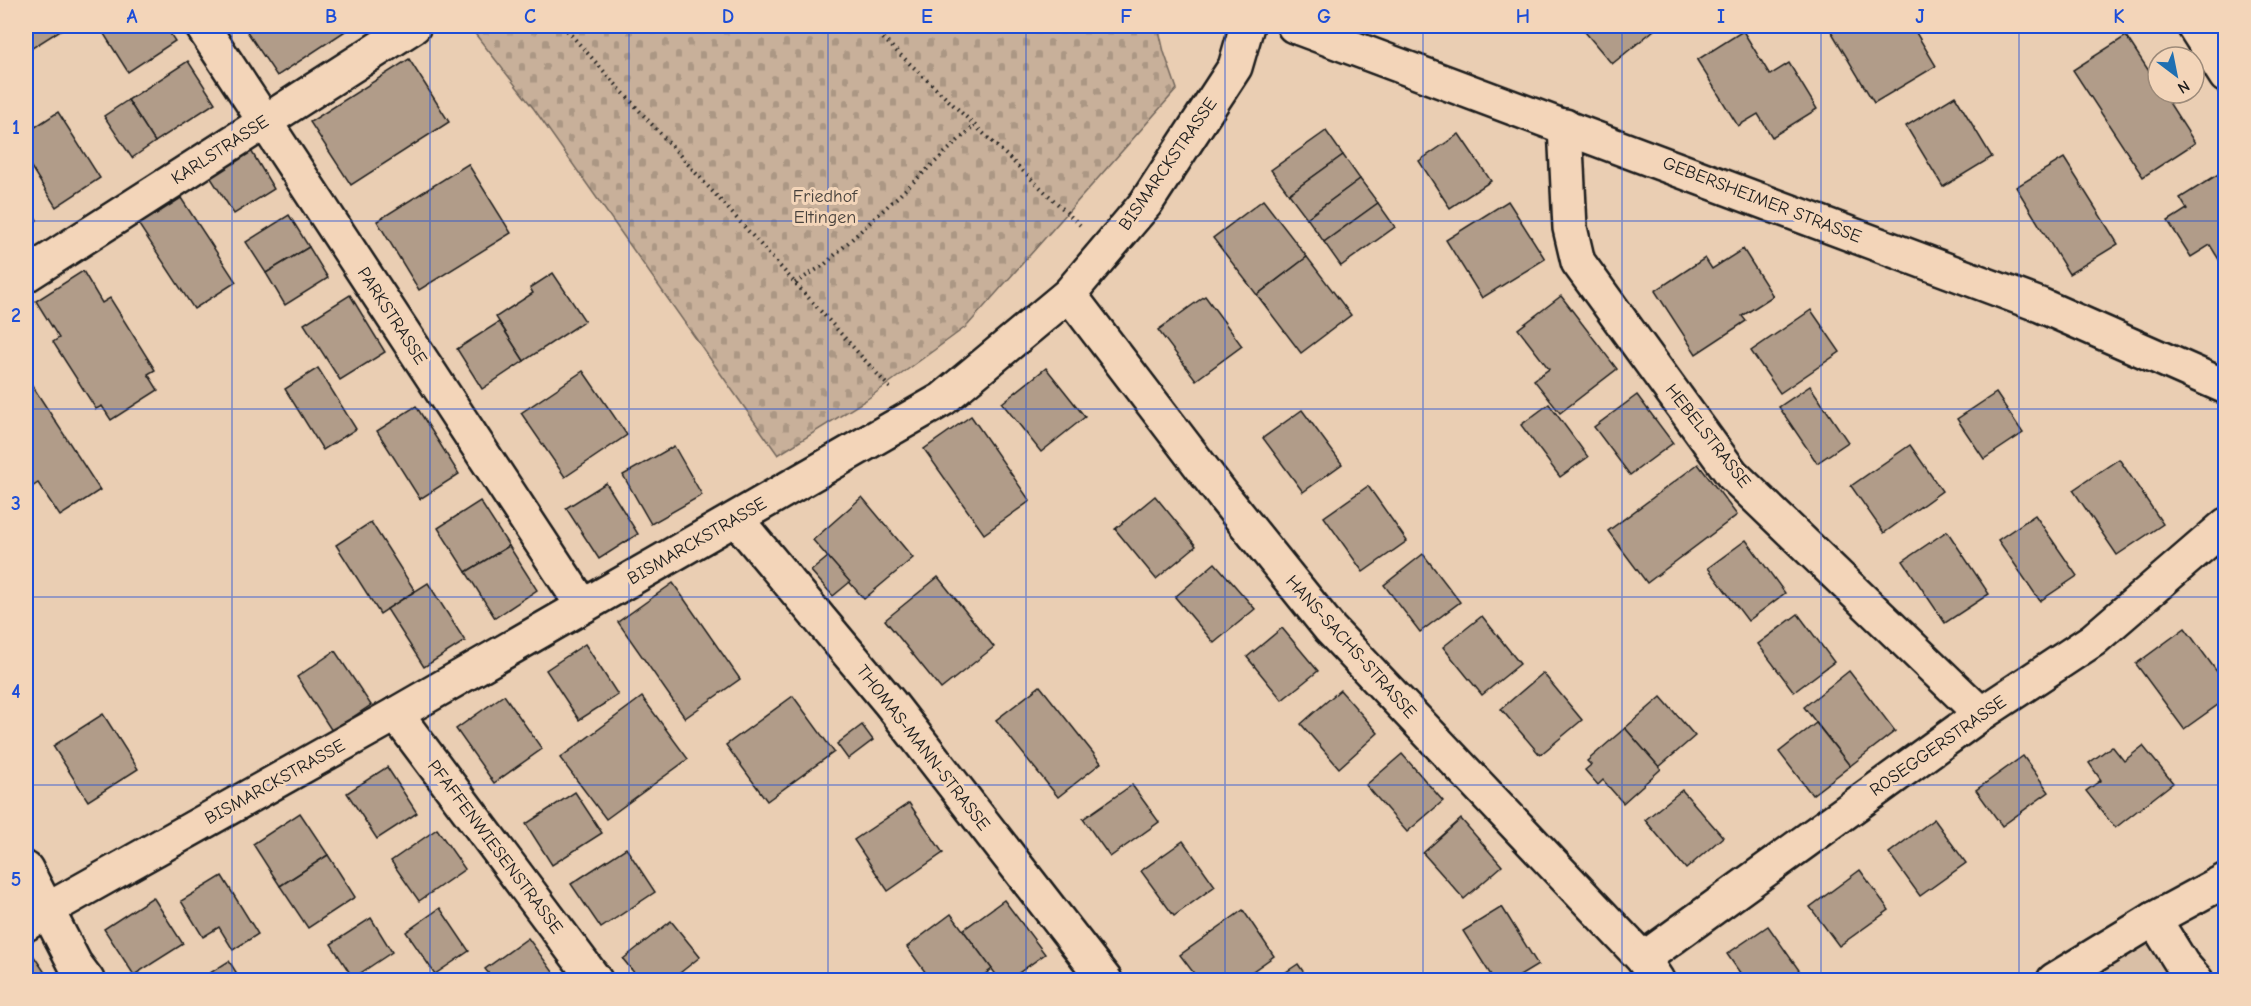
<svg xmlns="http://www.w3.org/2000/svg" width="2251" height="1006" font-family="'Comic Neue',sans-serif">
<defs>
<pattern id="cemetery-stones" width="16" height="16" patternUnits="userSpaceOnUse" patternTransform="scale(1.5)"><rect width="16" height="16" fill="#c8b09a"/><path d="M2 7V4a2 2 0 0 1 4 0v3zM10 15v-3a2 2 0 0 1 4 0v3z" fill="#ab9784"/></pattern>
</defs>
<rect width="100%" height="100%" fill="#eaceb3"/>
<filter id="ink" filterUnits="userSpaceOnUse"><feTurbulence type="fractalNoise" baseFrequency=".0167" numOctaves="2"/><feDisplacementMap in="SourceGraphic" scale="12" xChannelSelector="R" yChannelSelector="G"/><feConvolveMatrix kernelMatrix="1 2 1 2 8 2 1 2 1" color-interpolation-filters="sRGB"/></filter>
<g filter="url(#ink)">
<path fill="#d9bfa6" d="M2154,919l42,61h-142z"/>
<path fill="url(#cemetery-stones)" stroke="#72665b" stroke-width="1.5" d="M469,26h689l6,26 13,37 -210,237 -101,74 -88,55 -244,-346z"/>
<g fill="#b19c89" stroke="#1c1c1c" stroke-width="1.5">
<path d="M26,26h41l-41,26z"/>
<path d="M99,26h66l10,15 -47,31z"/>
<path d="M246,26h107l-76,50 -33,-49z"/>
<path d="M1580,26h79l-47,38z"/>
<path d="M1828,26h84l24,40 -62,37z"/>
<path d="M1743,31l27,44 19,-12 28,46 -45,28 -14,-23 -20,12 -41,-66z"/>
<path d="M2126,36l32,49v8h5l32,50 -52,34 -70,-107z"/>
<path d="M409,59l40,63 -98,63 -41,-63z"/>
<path d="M188,61l27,42 -60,39 -27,-42z"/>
<path d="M1955,96l37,61 -49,30 -37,-61z"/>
<path d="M128,100l27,42 -23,16 -28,-42z"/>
<path d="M58,112l42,66 -44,29 -30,-48v-26z"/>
<path d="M1326,131l17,24 -54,39 -18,-24z"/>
<path d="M1459,134l32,47 -41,27 -31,-47z"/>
<path d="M250,149l24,40 -40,25 -25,-39z"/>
<path d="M1343,155l17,24 -53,39 -18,-24z"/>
<path d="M2064,158l54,86 -49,30 -53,-87z"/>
<path d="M468,164l43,69 -92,57 -42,-69z"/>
<path d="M2220,173l6,9v78l-5,3 -11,-18 -19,12 -23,-36 19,-12 -7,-11z"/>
<path d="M1360,179l18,24 -54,39 -17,-24z"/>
<path d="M181,198l55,84 -42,27 -55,-84z"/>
<path d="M1263,200l44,57 -50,38 -44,-57z"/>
<path d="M1508,201l37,58 -63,39 -36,-58z"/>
<path d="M26,202l11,18 -11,7z"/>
<path d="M1378,203l17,24 -54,39 -17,-24z"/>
<path d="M289,215l20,32 -43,26 -20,-31z"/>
<path d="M309,247l19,31 -43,27 -19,-32z"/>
<path d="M1743,249l30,47 -31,20 4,5 -50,33 -41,-63 50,-33 7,11z"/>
<path d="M1307,257l44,58 -50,38 -44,-58z"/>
<path d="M83,271l19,32 8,-5 45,72 -7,4 10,16 -47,30 -9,-14 -6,3 -43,-67 6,-4 -23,-37z"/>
<path d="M553,273l32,48 -61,40 -28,-44 37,-24 -3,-5z"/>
<path d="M350,295l35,57 -45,28 -36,-56z"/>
<path d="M1205,296l37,50 -46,34 -38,-50z"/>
<path d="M1561,296l56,73 -57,44 -26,-33 15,-11 -31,-40z"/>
<path d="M1811,310l29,42 -60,41 -29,-42z"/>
<path d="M499,322l25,39 -42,28 -25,-40z"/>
<path d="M318,368l38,61 -33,21 -38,-61z"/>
<path d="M1046,368l39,49 -44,35 -39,-49z"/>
<path d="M583,371l44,64 -62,42 -44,-64z"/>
<path d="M26,376l74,114 -40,26 -22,-33 -12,8z"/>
<path d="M1810,386l38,56 -31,21 -38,-56z"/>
<path d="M1996,393l27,40 -39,26 -27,-40z"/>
<path d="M1637,395l36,48 -43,32 -36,-48z"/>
<path d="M1549,404l39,53 -28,20 -39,-52z"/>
<path d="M416,406l43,68 -39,25 -43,-68z"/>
<path d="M1302,410l40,54 -39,28 -40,-54z"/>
<path d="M971,416l59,85 -46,33 -60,-85z"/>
<path d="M1910,445l32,46 -58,42 -33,-47z"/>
<path d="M674,446l28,49 -51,29 -28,-49z"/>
<path d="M2119,459l44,65 -46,31 -44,-65z"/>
<path d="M1698,464l39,51 -90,68 -39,-52z"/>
<path d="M606,483l32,51 -39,25 -33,-51z"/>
<path d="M1368,486l39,55 -44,31 -39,-55z"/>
<path d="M1155,496l41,50 -40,33 -41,-50z"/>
<path d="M862,497l51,61 -49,41 -51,-59z"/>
<path d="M480,501l29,45 -43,26 -28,-44z"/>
<path d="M2035,515l42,61 -37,25 -42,-61z"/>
<path d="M371,522l44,69 -35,23 -44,-69z"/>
<path d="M1947,531l42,63 -44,29 -42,-62z"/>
<path d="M1746,540l39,53 -37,28 -40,-53z"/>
<path d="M509,546l28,44 -42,28 -29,-46z"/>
<path d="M1423,554l37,48 -40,30 -36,-47z"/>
<path d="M828,557l22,25 -17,14 -22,-25z"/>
<path d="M1215,563l40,46 -41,34 -39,-46z"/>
<path d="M938,577l56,70 -53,42 -56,-69z"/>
<path d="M428,583l37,58 -41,26 -37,-58z"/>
<path d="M673,583l67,96 -55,39 -67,-96z"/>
<path d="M1798,614l36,48 -40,30 -36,-48z"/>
<path d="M1482,616l38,48 -38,31 -39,-48z"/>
<path d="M1282,628l36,43 -36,29 -35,-43z"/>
<path d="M2185,628l41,56v15l-42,30 -48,-65z"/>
<path d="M585,644l33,51 -39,25 -33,-50z"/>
<path d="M335,651l36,54 -39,26 -35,-54z"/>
<path d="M1849,671l46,60 -45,35 -46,-59z"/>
<path d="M1543,673l39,47 -42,35 -39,-46z"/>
<path d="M1040,686l61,77 -43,34 -62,-77z"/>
<path d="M1340,690l38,43 -39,35 -38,-44z"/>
<path d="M504,695l38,54 -48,34 -38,-54z"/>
<path d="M793,696l41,56 -67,49 -41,-56z"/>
<path d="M642,697l46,62 -82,60 -46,-61z"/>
<path d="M1661,697l34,39 -36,31 -34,-39z"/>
<path d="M103,714l35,55 -50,32 -35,-55z"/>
<path d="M1816,723l34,43 -38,29 -33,-43z"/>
<path d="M862,725l11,15 -25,19 -11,-15z"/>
<path d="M1625,728l36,41 -38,34 -20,-23 -5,5 -13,-15 6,-5 -4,-4z"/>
<path d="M2112,746l12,15 19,-15 30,37 -58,45 -29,-37 15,-11 -12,-17z"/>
<path d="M1402,754l41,47 -36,31 -41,-47z"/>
<path d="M2023,756l26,36 -47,34 -26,-36z"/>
<path d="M387,767l30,46 -40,26 -30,-46z"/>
<path d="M1132,785l27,37 -49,35 -27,-38z"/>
<path d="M1682,790l41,47 -37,32 -41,-49z"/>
<path d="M575,792l27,41 -50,32 -26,-41z"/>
<path d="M909,803l34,50 -55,38 -34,-51z"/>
<path d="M300,813l28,42 -48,31 -27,-42z"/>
<path d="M1461,819l41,47 -38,33 -41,-46z"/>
<path d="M1934,819l32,44 -46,33 -31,-43z"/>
<path d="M437,829l28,40 -46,32 -28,-40z"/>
<path d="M1183,841l32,45 -41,30 -33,-45z"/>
<path d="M626,848l29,44 -54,36 -30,-44z"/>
<path d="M328,855l27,42 -47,31 -28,-42z"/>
<path d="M1860,870l29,40 -50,36 -29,-39z"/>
<path d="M222,876l36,58 -25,16 -14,-23 -16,10 -22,-36z"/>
<path d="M153,897l30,47 -49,31 -30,-46z"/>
<path d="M1004,900l41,54 -36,26h-9l-37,-50z"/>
<path d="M1502,907l36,58 -25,15h-19l-31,-49z"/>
<path d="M440,908l29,43 -34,23 -29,-42z"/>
<path d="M1243,910l31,46 -34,24h-41l-19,-25z"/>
<path d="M951,914l41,55 -15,11h-46l-24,-33z"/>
<path d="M371,918l21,34 -39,26 -22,-34z"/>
<path d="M671,921l29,36 -29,23h-31l-17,-21z"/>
<path d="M1768,926l33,47 -11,7h-45l-18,-26z"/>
<path d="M528,938l28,38 -6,4h-56l-9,-11z"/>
<path d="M33,955l17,25h-24v-20z"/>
<path d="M229,961l12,19h-42z"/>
<path d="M1298,964l11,16h-35z"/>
</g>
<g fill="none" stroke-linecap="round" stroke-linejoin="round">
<g stroke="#1c1c1c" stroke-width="38">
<g id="street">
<path d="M202,26l381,580"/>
<path d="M2194,26l32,50"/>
<path d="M1565,126l5,102 8,34 154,212 249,240"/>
<path d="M26,275l388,-249"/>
<path d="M1069,294l155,203 106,132 313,330 14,21"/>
<path d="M736,519l154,184 215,277"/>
<path d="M396,714l199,266"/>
<path d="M26,869l49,95 12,16"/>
<path d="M2154,919l28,45 14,16"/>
<path d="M26,924l21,-14 349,-196 547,-315 126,-105 77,-91 89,-136 12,-41"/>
<path d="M1643,959l338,-245 112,-74 133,-115"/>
</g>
</g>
<g stroke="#1c1c1c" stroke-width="38">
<g id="secondary">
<path d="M1294,26l746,279 186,82"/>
<path d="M2054,980l100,-61 72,-39"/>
</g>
</g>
<g stroke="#1c1c1c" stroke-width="4" stroke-dasharray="1.5 4.5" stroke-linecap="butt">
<path d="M563,26l327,362"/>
<path d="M870,26l210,199"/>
<path d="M795,283l29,-18 151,-140"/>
</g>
<use href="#street" stroke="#f3d5b9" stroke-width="33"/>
<use href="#secondary" stroke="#f3d5b9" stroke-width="33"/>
</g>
</g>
<path fill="none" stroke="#1d4ed8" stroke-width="1.5" stroke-opacity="0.55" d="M232,26v954M430,26v954M629,26v954M828,26v954M1026,26v954M1225,26v954M1423,26v954M1622,26v954M1821,26v954M2019,26v954M26,221h2200M26,409h2200M26,597h2200M26,785h2200"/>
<g text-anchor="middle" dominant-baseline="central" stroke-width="6" stroke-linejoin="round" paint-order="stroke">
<g font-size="18" fill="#1c1c1c" stroke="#f3d5b9">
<text transform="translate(220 150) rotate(-33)">KARLSTRASSE</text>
<text transform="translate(1168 164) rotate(-55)">BISMARCKSTRASSE</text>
<text transform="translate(1762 200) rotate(21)">GEBERSHEIMER STRASSE</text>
<text transform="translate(392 316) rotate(57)">PARKSTRASSE</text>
<text transform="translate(1708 436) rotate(52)">HEBELSTRASSE</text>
<text transform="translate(697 541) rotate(-30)">BISMARCKSTRASSE</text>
<text transform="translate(1351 647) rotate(48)">HANS-SACHS-STRASSE</text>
<text transform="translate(1938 746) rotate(-35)">ROSEGGERSTRASSE</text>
<text transform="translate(923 748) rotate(52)">THOMAS-MANN-STRASSE</text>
<text transform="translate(275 782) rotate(-29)">BISMARCKSTRASSE</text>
<text transform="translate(495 847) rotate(53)">PFAFFENWIESENSTRASSE</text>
</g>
<g font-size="18" fill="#47413c" stroke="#f3d5b9">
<text x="825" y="196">Friedhof<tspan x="825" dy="21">Eltingen</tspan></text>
</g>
</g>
<rect width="2251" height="1006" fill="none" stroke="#f3d5b9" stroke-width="66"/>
<g transform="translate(2176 75) rotate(148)"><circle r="28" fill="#f3d5b9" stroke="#9d8b7a" stroke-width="1.5"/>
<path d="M0-4.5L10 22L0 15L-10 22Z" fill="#1f6fb2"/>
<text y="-9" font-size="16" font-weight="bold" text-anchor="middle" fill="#1c1c1c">N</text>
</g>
<rect x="33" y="33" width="2185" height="940" fill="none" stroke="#1d4ed8" stroke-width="2"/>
<g font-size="20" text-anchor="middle" font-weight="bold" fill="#1d4ed8">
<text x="132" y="23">A</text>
<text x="331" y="23">B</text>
<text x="530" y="23">C</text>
<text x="728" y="23">D</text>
<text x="927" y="23">E</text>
<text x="1126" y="23">F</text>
<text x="1324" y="23">G</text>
<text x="1523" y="23">H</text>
<text x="1721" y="23">I</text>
<text x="1920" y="23">J</text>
<text x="2119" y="23">K</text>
<text x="16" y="134">1</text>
<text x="16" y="322">2</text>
<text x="16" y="510">3</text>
<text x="16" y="698">4</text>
<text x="16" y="886">5</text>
</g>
</svg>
